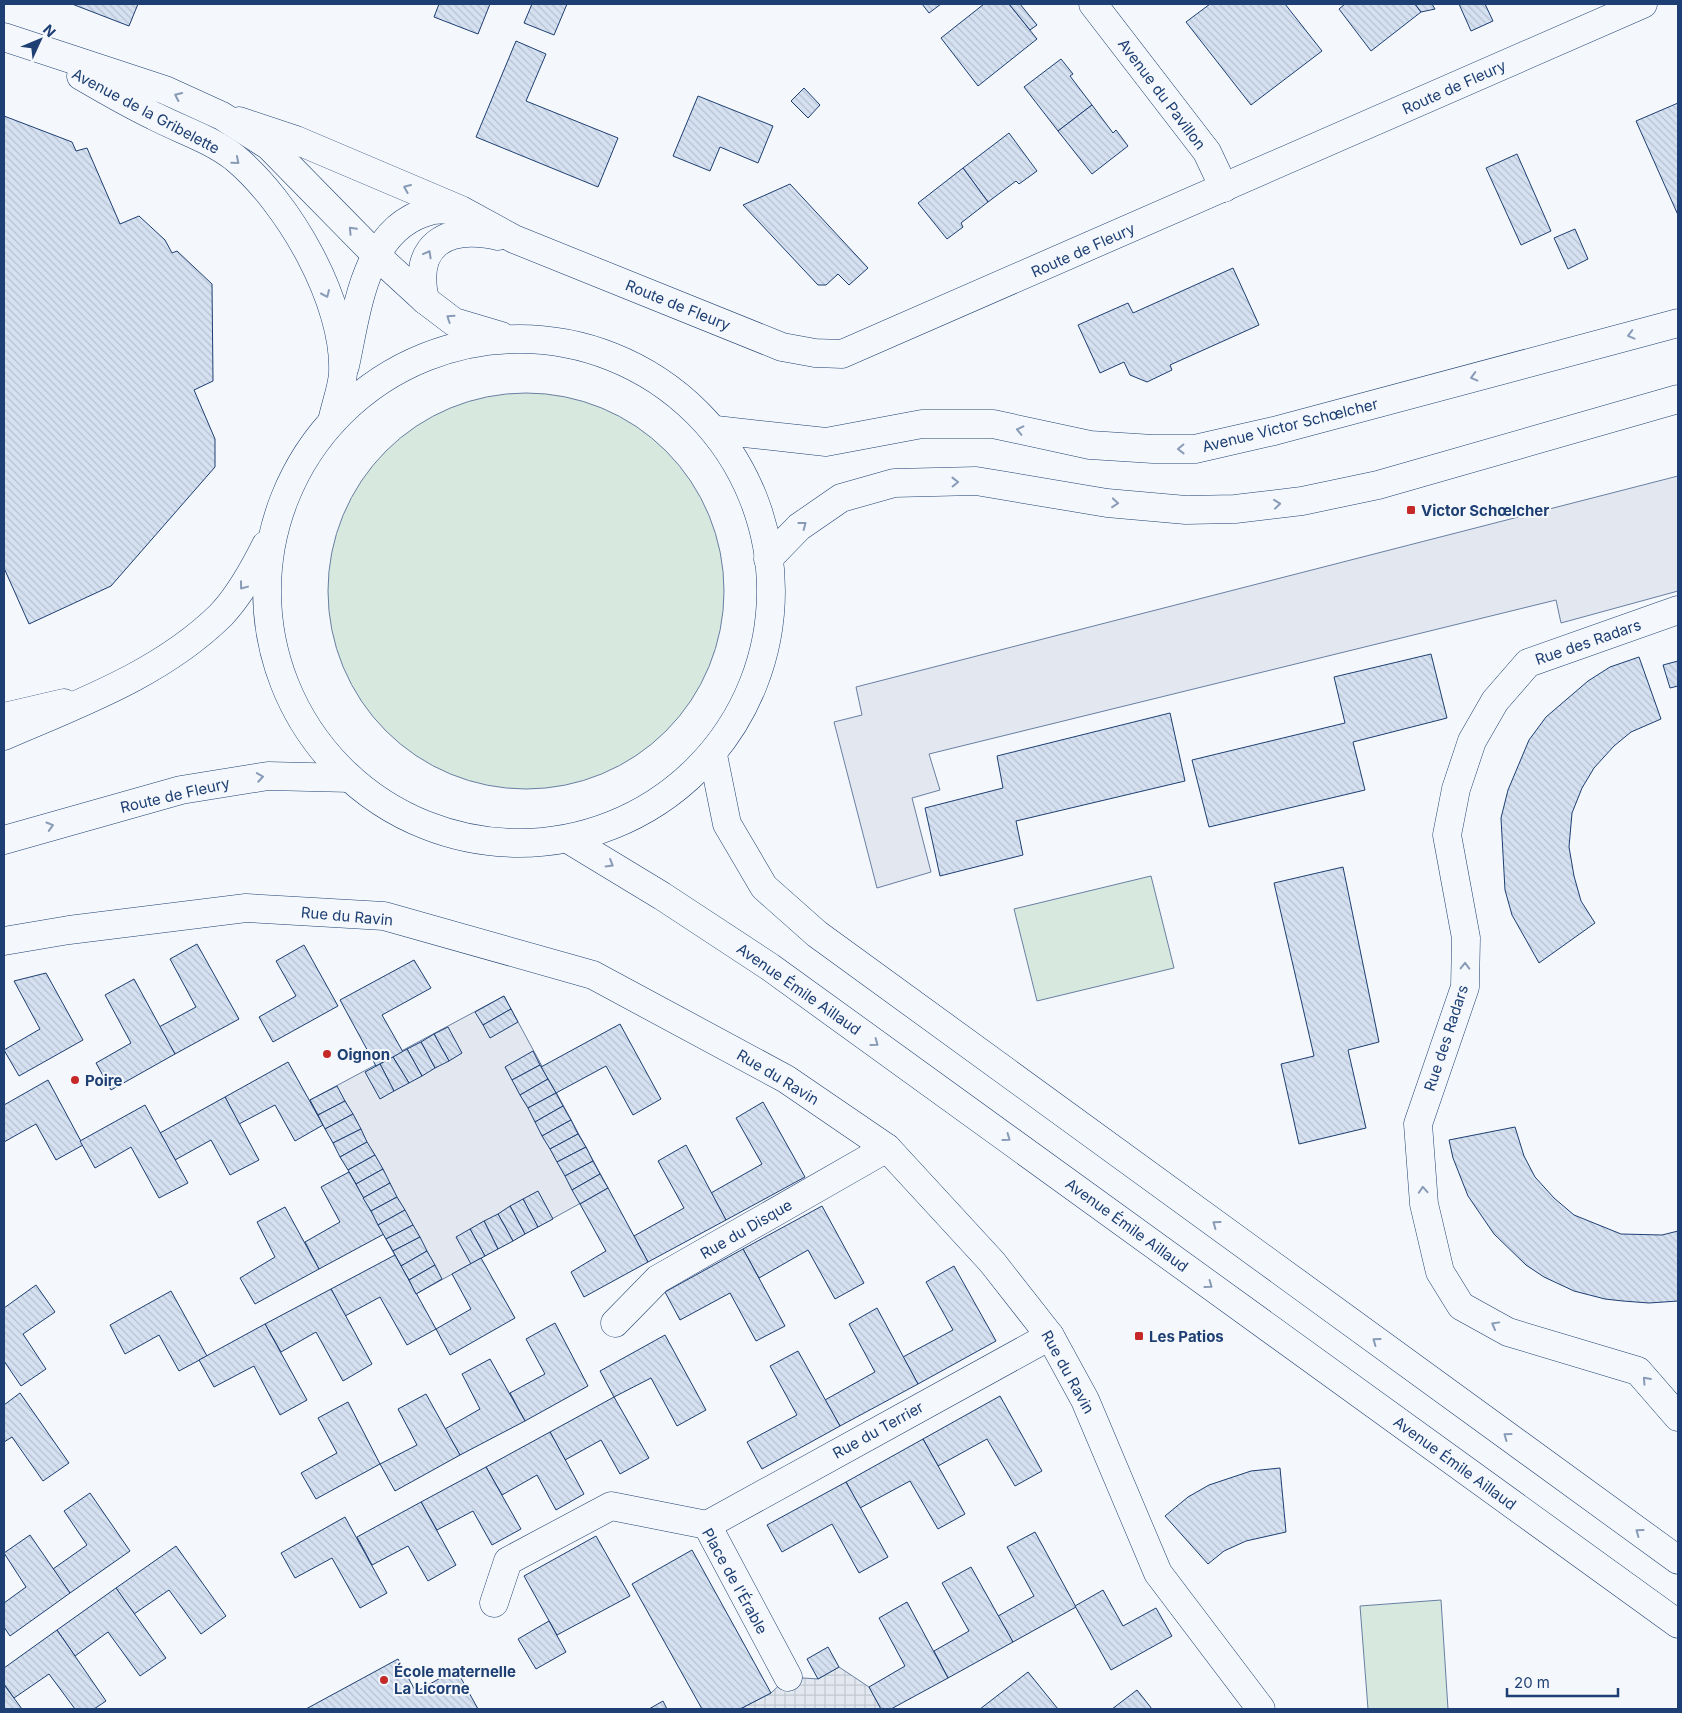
<svg xmlns="http://www.w3.org/2000/svg" width="1682" height="1713" font-family="Inter,sans-serif">
<defs>
<pattern id="plaza-grid" width="8" height="8" patternUnits="userSpaceOnUse" patternTransform="scale(1.25)"><rect width="8" height="8" fill="#e3e8f0"/><path d="M0 4h8M4 0v8" fill="none" stroke="#c2c8d1"/></pattern>
<pattern id="building-back-hatch" width="6" height="6" patternUnits="userSpaceOnUse" patternTransform="scale(1.25)"><rect width="6" height="6" fill="#d5e0f0"/><path d="M-1 5l2 2M0 0l6 6M5-1l2 2" fill="none" stroke="#b6c1d1"/></pattern>
</defs>
<rect width="100%" height="100%" fill="#f4f7fb"/>
<g fill="#d7e8df" stroke="#687fa3">
<circle cx="526" cy="591" r="198"/>
<path d="M1151,876l23,92 -137,33 -23,-92z"/>
<path d="M1441,1600l7,109h-80l-8,-103z"/>
</g>
<g fill="#e3e8f0" stroke="#687fa3">
<path d="M1678,476v115l-117,32 -5,-23 -627,154 11,36 -28,8 19,74 -54,16 -43,-166 28,-7 -6,-28z"/>
<path d="M504,996l104,192 -192,106 -106,-194z"/>
</g>
<path fill="url(#plaza-grid)" stroke="#687fa3" d="M839,1667l30,20 12,22h-141l31,-16 17,-16 30,2z"/>
<g fill="url(#building-back-hatch)" stroke="#1d3f73">
<path d="M72,4h66l-9,22z"/>
<path d="M439,4h51l-12,30 -44,-17z"/>
<path d="M532,4h35l-13,31 -30,-12z"/>
<path d="M922,4h19l-12,9z"/>
<path d="M984,4h25l28,35 -59,47 -37,-48z"/>
<path d="M1009,4h11l17,21 -7,5z"/>
<path d="M1210,4h75l37,47 -71,54 -65,-83z"/>
<path d="M1345,4h70l6,8 -50,39 -32,-42z"/>
<path d="M1415,4h17l3,5 -14,3z"/>
<path d="M1459,4h26l8,17 -22,10z"/>
<path d="M516,41l30,13 -20,47 92,37 -20,49 -122,-50z"/>
<path d="M1061,59l12,15 -3,2 22,29 -34,26 -34,-44z"/>
<path d="M804,88l16,17 -12,13 -17,-17z"/>
<path d="M698,96l75,30 -15,37 -38,-16 -10,24 -37,-15z"/>
<path d="M1678,103v112l-42,-94z"/>
<path d="M1092,105l21,28 3,-3 12,16 -36,28 -34,-43z"/>
<path d="M4,116l68,26 4,9 11,-3 33,76 19,-8 26,24 7,13 5,-2 35,33 1,97 -19,9 21,49v28l-104,119 -82,38 -25,-56z"/>
<path d="M1009,133l28,38 -18,13 -3,-3 -28,21 -25,-34z"/>
<path d="M1517,154l34,77 -30,14 -35,-77z"/>
<path d="M963,168l25,34 -27,21 2,4 -16,12 -29,-36z"/>
<path d="M790,184l78,84 -19,17 -11,-11 -12,11h-8l-75,-80z"/>
<path d="M1575,229l13,30 -20,10 -14,-31z"/>
<path d="M1233,268l26,57 -89,40 2,5 -25,12 -17,-7 -6,-13 -24,11 -22,-48 50,-22 5,10z"/>
<path d="M1431,654l16,64 -94,24 12,48 -156,37 -17,-67 153,-37 -11,-46z"/>
<path d="M1639,657l22,62 -30,13 -17,14 -20,22 -12,20 -10,25 -3,34 5,29 7,25 14,22 -56,40 -27,-48 -7,-25 -4,-72 7,-28 21,-50 17,-23 42,-36 22,-14z"/>
<path d="M1678,661v25l-8,2 -7,-23z"/>
<path d="M1170,713l15,68 -169,40 7,34 -83,21 -15,-68 78,-20 -6,-32z"/>
<path d="M1343,867l36,175 -31,8 18,78 -67,16 -18,-80 33,-8 -40,-173z"/>
<path d="M197,944l42,75 -64,35 -16,-27 37,-20 -26,-48z"/>
<path d="M304,945l34,61 -65,36 -14,-25 37,-21 -20,-35z"/>
<path d="M414,960l17,28 -49,27 21,37 -27,14 -36,-66z"/>
<path d="M46,973l37,67 -64,36 -15,-26 36,-21 -26,-48z"/>
<path d="M134,979l41,75 -64,36 -15,-27 35,-20 -26,-48z"/>
<path d="M504,996l7,13 -28,16 -8,-13z"/>
<path d="M511,1009l7,13 -28,16 -7,-13z"/>
<path d="M620,1024l41,75 -28,16 -27,-49 -50,27 -15,-26z"/>
<path d="M448,1027l14,26 -13,8 -15,-27z"/>
<path d="M434,1034l15,27 -14,7 -14,-26z"/>
<path d="M421,1042l14,26 -13,8 -15,-27z"/>
<path d="M407,1049l15,27 -13,7 -16,-26z"/>
<path d="M533,1051l7,14 -28,15 -7,-13z"/>
<path d="M393,1057l16,26 -15,8 -14,-27z"/>
<path d="M288,1062l35,63 -28,16 -20,-36 -36,19 -14,-27z"/>
<path d="M380,1064l14,27 -14,8 -15,-27z"/>
<path d="M540,1065l8,14 -28,16 -8,-15z"/>
<path d="M548,1079l8,14 -28,15 -8,-13z"/>
<path d="M48,1080l35,65 -27,15 -20,-36 -32,18v-37z"/>
<path d="M337,1086l8,15 -27,14 -8,-15z"/>
<path d="M556,1093l7,13 -28,16 -7,-14z"/>
<path d="M225,1097l34,63 -29,15 -19,-35 -36,20 -15,-27z"/>
<path d="M345,1101l8,13 -28,15 -7,-14z"/>
<path d="M763,1102l42,75 -79,43 -15,-27 51,-29 -26,-46z"/>
<path d="M145,1105l43,78 -29,15 -28,-51 -36,21 -15,-27z"/>
<path d="M563,1106l8,14 -29,16 -7,-14z"/>
<path d="M353,1114l8,15 -28,14 -8,-14z"/>
<path d="M571,1120l7,14 -28,15 -8,-13z"/>
<path d="M1515,1127l9,29 11,21 19,21 20,17 47,19 41,1 16,-4v70l-29,2 -26,-2 -18,-2 -31,-8 -30,-14 -18,-12 -32,-31 -26,-38 -15,-38 -4,-18z"/>
<path d="M361,1129l6,13 -27,15 -7,-14z"/>
<path d="M578,1134l8,13 -29,15 -7,-13z"/>
<path d="M367,1142l8,13 -27,15 -8,-13z"/>
<path d="M686,1145l40,75 -78,42 -14,-26 50,-28 -26,-47z"/>
<path d="M586,1147l7,14 -28,15 -8,-14z"/>
<path d="M375,1155l8,14 -27,15 -8,-14z"/>
<path d="M593,1161l7,13 -28,16 -7,-14z"/>
<path d="M383,1169l7,14 -27,15 -7,-14z"/>
<path d="M349,1172l35,62 -65,35 -14,-27 35,-20 -19,-35z"/>
<path d="M600,1174l8,14 -28,16 -8,-14z"/>
<path d="M390,1183l7,14 -26,14 -8,-13z"/>
<path d="M608,1188l40,74 -64,35 -13,-25 35,-21 -26,-47z"/>
<path d="M538,1191l15,28 -15,8 -15,-28z"/>
<path d="M397,1197l8,13 -27,15 -7,-14z"/>
<path d="M523,1199l15,28 -13,7 -15,-28z"/>
<path d="M510,1206l15,28 -12,7 -15,-27z"/>
<path d="M822,1206l42,77 -29,16 -27,-49 -49,28 -16,-29z"/>
<path d="M285,1207l34,62 -64,35 -15,-26 35,-21 -18,-35z"/>
<path d="M405,1210l8,15 -27,14 -8,-14z"/>
<path d="M498,1214l15,27 -15,8 -14,-28z"/>
<path d="M484,1221l14,28 -13,7 -15,-27z"/>
<path d="M413,1225l7,12 -27,14 -7,-12z"/>
<path d="M470,1229l15,27 -14,8 -15,-27z"/>
<path d="M420,1237l7,14 -26,15 -8,-15z"/>
<path d="M743,1249l42,77 -29,15 -26,-48 -50,27 -15,-28z"/>
<path d="M427,1251l8,14 -26,15 -8,-14z"/>
<path d="M395,1255l41,74 -29,16 -27,-48 -35,19 -14,-27z"/>
<path d="M481,1258l34,60 -65,37 -14,-26 35,-20 -19,-35z"/>
<path d="M435,1265l7,14 -26,15 -7,-14z"/>
<path d="M954,1266l42,75 -78,43 -15,-27 50,-27 -27,-48z"/>
<path d="M36,1285l19,27 -32,22 23,35 -25,17 -17,-25v-53z"/>
<path d="M331,1289l41,75 -29,17 -27,-49 -35,20 -16,-28z"/>
<path d="M171,1291l36,65 -28,15 -20,-36 -34,19 -15,-29z"/>
<path d="M877,1308l41,76 -78,42 -15,-26 50,-28 -26,-48z"/>
<path d="M555,1323l33,63 -63,35 -15,-28 35,-19 -19,-35z"/>
<path d="M265,1324l42,76 -27,15 -26,-49 -40,21 -15,-27z"/>
<path d="M665,1335l41,75 -29,16 -26,-48 -37,19 -14,-26z"/>
<path d="M798,1351l42,75 -78,43 -15,-27 50,-27 -27,-49z"/>
<path d="M490,1359l35,62 -65,34 -15,-26 35,-20 -18,-35z"/>
<path d="M20,1393l49,70 -26,18 -31,-44 -8,5v-37z"/>
<path d="M426,1394l34,61 -65,36 -15,-27 37,-19 -19,-36z"/>
<path d="M1000,1396l42,75 -27,15 -28,-47 -49,27 -15,-27z"/>
<path d="M614,1397l35,61 -29,16 -19,-34 -36,20 -15,-28z"/>
<path d="M348,1402l32,62 -64,35 -15,-26 36,-20 -19,-35z"/>
<path d="M550,1432l34,62 -28,16 -19,-35 -35,20 -16,-28z"/>
<path d="M923,1439l42,75 -27,15 -28,-48 -50,27 -14,-26z"/>
<path d="M486,1467l35,62 -29,16 -19,-34 -36,19 -16,-28z"/>
<path d="M1280,1468l6,64 -40,9 -22,10 -16,13 -43,-48 23,-19 21,-12 42,-14z"/>
<path d="M846,1482l42,75 -29,16 -27,-49 -50,28 -15,-27z"/>
<path d="M90,1493l40,58 -60,42 -17,-24 34,-24 -23,-34z"/>
<path d="M421,1502l35,63 -28,16 -20,-35 -36,19 -15,-28z"/>
<path d="M345,1517l42,76 -27,15 -28,-50 -37,20 -14,-25z"/>
<path d="M1035,1532l41,75 -63,35 -15,-26 36,-20 -27,-49z"/>
<path d="M30,1535l40,58 -60,43 -6,-9v-24l22,-16 -22,-34z"/>
<path d="M596,1536l34,60 -73,39 -33,-59z"/>
<path d="M176,1546l50,70 -25,18 -32,-44 -35,24 -18,-26z"/>
<path d="M692,1550l79,143 -31,16h-38l-70,-125z"/>
<path d="M971,1567l42,75 -65,36 -14,-27 35,-20 -27,-48z"/>
<path d="M116,1588l50,70 -26,18 -32,-44 -33,24 -18,-26z"/>
<path d="M1103,1590l20,36 33,-18 16,28 -61,34 -36,-64z"/>
<path d="M907,1602l41,76 -57,31h-10l-12,-22 36,-21 -26,-48z"/>
<path d="M549,1621l17,31 -30,17 -18,-30z"/>
<path d="M57,1630l49,71 -12,8h-19l-26,-35 -35,24 -10,-14v-16z"/>
<path d="M828,1647l11,20 -21,12 -11,-20z"/>
<path d="M398,1659l18,33 40,-23 22,40h-172z"/>
<path d="M1028,1672l30,37h-78z"/>
<path d="M4,1686h1l17,23h-18z"/>
<path d="M1137,1690l15,19h-40z"/>
<path d="M663,1701l4,8h-18z"/>
</g>
<g fill="none" stroke-linecap="round" stroke-linejoin="round">
<g stroke="#1d3f73" stroke-width="29">
<g id="minor">
<path d="M1093,4l114,148 17,36"/>
<path d="M239,121l57,19 165,70 53,29 268,108 33,6 27,1 801,-350"/>
<path d="M425,300c-13,-56 22,-75 73,-64"/>
<path d="M345,366c12,-54 19,-138 85,-155 8,-3 18,-1 27,-1"/>
<path d="M1678,610l-150,53 -33,38 -23,40 -16,48 -9,46 19,103 -1,49 -47,137 6,80 16,68 21,34 47,26 130,39 40,46"/>
<path d="M4,717l60,-14"/>
<path d="M4,941l65,-11 177,-22 138,8 209,59 193,104 101,69 105,114 58,74 35,64 73,173 103,136"/>
<path d="M615,1323l43,-44 229,-131"/>
<path d="M707,1525l343,-189"/>
<path d="M494,1603l14,-42 103,-55 96,19 81,152"/>
</g>
</g>
<g stroke="#1d3f73" stroke-width="29">
<g id="major">
<path d="M4,37l161,53 57,26 47,30 107,109 49,45 29,22 47,14"/>
<path d="M81,76c24,14 48,28 73,40 27,14 57,23 81,42 54,45 111,144 108,215 -1,16 -8,33 -11,49"/>
<circle cx="519" cy="591" r="252"/>
<path d="M716,430l110,12 96,-18h71l97,21 63,4h42l79,-18 404,-108"/>
<path d="M768,559l31,-32 42,-29 53,-15 82,-2 131,22 79,7 49,-1 67,-8 76,-16 300,-86"/>
<path d="M4,736c76,-33 157,-62 217,-121 19,-20 33,-46 45,-70"/>
<path d="M713,755l14,69 37,63 53,47 861,626"/>
<path d="M568,839l94,57 108,71 908,657"/>
<path d="M4,840l177,-50 87,-14 82,2"/>
</g>
</g>
<use href="#minor" stroke="#f4f7fb" stroke-width="28"/>
<use href="#major" stroke="#f4f7fb" stroke-width="28"/>
</g>
<defs><path id="oneway-chevron" d="M-2-3.5L2.5 0L-2 3.5" fill="none" stroke-width="1.6" stroke-linecap="round" stroke-linejoin="round" transform="scale(1.25)"/></defs>
<g stroke="#889bb7">
<use href="#oneway-chevron" transform="translate(178 96) rotate(-155)"/>
<use href="#oneway-chevron" transform="translate(236 161) rotate(40)"/>
<use href="#oneway-chevron" transform="translate(407 188) rotate(-157)"/>
<use href="#oneway-chevron" transform="translate(352 230) rotate(-134)"/>
<use href="#oneway-chevron" transform="translate(428 254) rotate(-61)"/>
<use href="#oneway-chevron" transform="translate(326 294) rotate(66)"/>
<use href="#oneway-chevron" transform="translate(450 318) rotate(-146)"/>
<use href="#oneway-chevron" transform="translate(1631 335) rotate(165)"/>
<use href="#oneway-chevron" transform="translate(1474 377) rotate(165)"/>
<use href="#oneway-chevron" transform="translate(1020 430) rotate(-167)"/>
<use href="#oneway-chevron" transform="translate(1181 449) rotate(179)"/>
<use href="#oneway-chevron" transform="translate(955 482) rotate(-1)"/>
<use href="#oneway-chevron" transform="translate(1115 503) rotate(5)"/>
<use href="#oneway-chevron" transform="translate(1277 504) rotate(-6)"/>
<use href="#oneway-chevron" transform="translate(803 525) rotate(-37)"/>
<use href="#oneway-chevron" transform="translate(243 586) rotate(127)"/>
<use href="#oneway-chevron" transform="translate(260 777) rotate(-9)"/>
<use href="#oneway-chevron" transform="translate(50 826) rotate(-16)"/>
<use href="#oneway-chevron" transform="translate(610 864) rotate(31)"/>
<use href="#oneway-chevron" transform="translate(1465 966) rotate(-89)"/>
<use href="#oneway-chevron" transform="translate(875 1043) rotate(36)"/>
<use href="#oneway-chevron" transform="translate(1007 1138) rotate(36)"/>
<use href="#oneway-chevron" transform="translate(1423 1190) rotate(-94)"/>
<use href="#oneway-chevron" transform="translate(1216 1224) rotate(-144)"/>
<use href="#oneway-chevron" transform="translate(1209 1285) rotate(36)"/>
<use href="#oneway-chevron" transform="translate(1495 1325) rotate(-151)"/>
<use href="#oneway-chevron" transform="translate(1376 1341) rotate(-144)"/>
<use href="#oneway-chevron" transform="translate(1646 1380) rotate(-132)"/>
<use href="#oneway-chevron" transform="translate(1507 1436) rotate(-144)"/>
<use href="#oneway-chevron" transform="translate(1639 1532) rotate(-144)"/>
</g>
<g fill="#c62828" stroke="#f4f7fb" stroke-width="2">
<rect x="1406" y="505" width="10" height="10" rx="2.5"/>
<circle cx="327" cy="1054" r="5"/>
<circle cx="75" cy="1080" r="5"/>
<rect x="1134" y="1331" width="10" height="10" rx="2.5"/>
<circle cx="384" cy="1680" r="5"/>
</g>
<g text-anchor="middle" dominant-baseline="central" stroke-width="4" stroke-linejoin="round" paint-order="stroke">
<g font-size="15" fill="#1d3f73" stroke="#f4f7fb">
<text transform="translate(1454 87) rotate(-24)">Route de Fleury</text>
<text transform="translate(1162 94) rotate(53)">Avenue du Pavillon</text>
<text transform="translate(146 111) rotate(28)">Avenue de la Gribelette</text>
<text transform="translate(1083 250) rotate(-24)">Route de Fleury</text>
<text transform="translate(678 305) rotate(22)">Route de Fleury</text>
<text transform="translate(1290 425) rotate(-14)">Avenue Victor Schœlcher</text>
<text transform="translate(1588 642) rotate(-19)">Rue des Radars</text>
<text transform="translate(175 795) rotate(-13)">Route de Fleury</text>
<text transform="translate(347 916) rotate(5)">Rue du Ravin</text>
<text transform="translate(799 989) rotate(35)">Avenue Émile Aillaud</text>
<text transform="translate(1446 1038) rotate(-72)">Rue des Radars</text>
<text transform="translate(778 1077) rotate(31)">Rue du Ravin</text>
<text transform="translate(1127 1225) rotate(36)">Avenue Émile Aillaud</text>
<text transform="translate(746 1229) rotate(-30)">Rue du Disque</text>
<text transform="translate(1068 1372) rotate(61)">Rue du Ravin</text>
<text transform="translate(878 1430) rotate(-29)">Rue du Terrier</text>
<text transform="translate(1455 1463) rotate(36)">Avenue Émile Aillaud</text>
<text transform="translate(735 1581) rotate(61)">Place de l'Érable</text>
</g>
<g font-size="15" font-weight="bold" fill="#1d3f73" stroke="#f4f7fb" text-anchor="start">
<text x="1421" y="510">Victor Schœlcher</text>
<text x="337" y="1054">Oignon</text>
<text x="85" y="1080">Poire</text>
<text x="1149" y="1336">Les Patios</text>
<text x="394" y="1671">École maternelle<tspan x="394" dy="17">La Licorne</tspan></text>
</g>
</g>
<rect width="1682" height="1713" fill="none" stroke="#1d3f73" stroke-width="10"/>
<g transform="translate(40 40) rotate(46)" stroke="#f4f7fb" stroke-width="4" paint-order="stroke">
<path d="M0-4L9 19L0 12L-9 19Z" fill="#1d3f73"/>
<text y="-8" font-size="14" font-weight="bold" text-anchor="middle" fill="#1d3f73">N</text>
</g>
<path d="M1507 1688v8h111v-8" fill="none" stroke="#1d3f73" stroke-width="2.5"/>
<text x="1514" y="1688" font-size="15" fill="#1d3f73" stroke="#f4f7fb" stroke-width="4" paint-order="stroke">20 m</text>
</svg>
